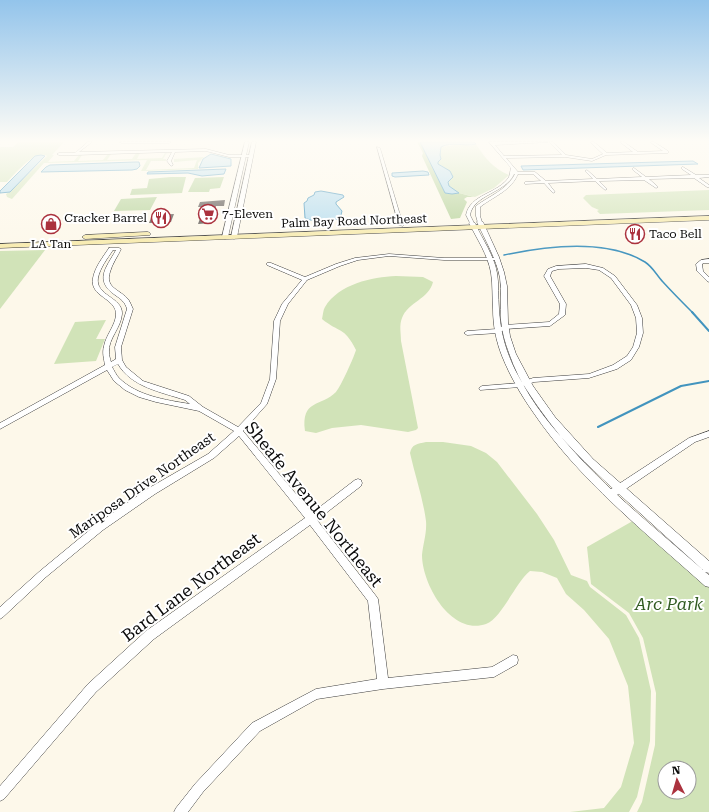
<svg xmlns="http://www.w3.org/2000/svg" width="709" height="812" font-family="'Roboto Serif',serif">
<rect width="100%" height="100%" fill="#fdf8ea"/>
<g fill="#d1e3b8" fill-rule="evenodd">
<path d="M18,142h46l-12,13h2l-6,7 26,-1 5,-6h3l-4,6 25,-1 5,-6h3l-4,6 25,-1 4,-6h4l-3,6 25,-1 3,-5 4,1h-3l-3,5h3v2h-15l-5,9 48,-2 3,-8 -23,2v-3l30,-2 -6,6v6l-57,2 6,-11 -103,3 -32,36 -5,-2 -1,-3 5,-3 36,-35c-12,-7 -32,18 -40,26h-7v-35h13z"/>
<path d="M461,144l9,2 6,-2c8,13 18,25 33,31l-15,13 -19,9 -16,-4 -10,-7 1,-15 -12,-7v-2l3,-3 -1,-4 1,-8z"/>
<path d="M709,190v20l-109,4 -3,-3 2,-1 -7,-3 -9,-9 3,-3z"/>
<path d="M45,250l-45,59v-58z"/>
<path d="M396,276l27,1 10,5c-4,17 -25,20 -31,36 -3,7 -1,15 -1,23l17,87 -2,2 -8,2 -47,-7 -29,3 -16,5 -11,-2c-4,-32 16,-24 31,-39 5,-6 18,-35 20,-42 -12,-24 -17,-17 -34,-31 1,-4 1,-9 3,-12 14,-23 47,-30 71,-31z"/>
<path d="M106,320l-10,19h9l-9,22 -42,3 21,-42z"/>
<path d="M426,442h17l28,4 15,7 11,9 40,52 17,26 17,35 16,6 3,6 36,28 13,23 12,53 -1,50 -13,56 -8,15h-59l34,-4 17,-21 13,-44 -6,-57 -19,-47 -25,-29 -18,-16 -9,-16 -15,-6 -12,-1c-15,12 -28,47 -44,53 -35,12 -64,-40 -64,-69 1,-11 5,-22 4,-34 -3,-23 -11,-45 -16,-68 2,-9 7,-9 16,-11z"/>
<path d="M638,518l71,68v226h-72l5,-10 13,-57 1,-52 -13,-55 -14,-25 -38,-29 -4,-37zM665,768h24v24h-24z"/>
</g>
<g fill="#b6d299">
<path d="M417,142h3l25,51 7,1 7,-1 15,4h-7l-3,2 3,3 -7,16 -9,1 -29,-63 1,-3z"/>
<path d="M171,177h15l-4,16 -52,2 2,-6 15,-1 2,-9z"/>
<path d="M224,177l-4,11 -10,1 -1,3h-21l7,-14z"/>
<path d="M157,197l-7,13 -36,1 7,-12z"/>
</g>
<g fill="#b4dcef" stroke="#4294be">
<path d="M420,142h54l2,2c-11,3 -24,-3 -35,3l-1,8 1,4 -3,3v2l12,7 3,6 -5,5 1,4 10,7 -7,1 -7,-1z"/>
<path d="M211,154l20,5v7l-32,2 4,-9z"/>
<path d="M41,155l4,1 -35,36 -10,1v-2l35,-35z"/>
<path d="M693,161l5,3 -175,6 -2,-4z"/>
<path d="M135,162h4l1,4 -3,3 -5,1 -91,2 5,-5 4,-2z"/>
<path d="M226,169l-2,5 -22,2 -14,-3 -41,1 1,-2z"/>
<path d="M423,171l5,1 1,3 -34,2 -3,-1v-3z"/>
<path d="M321,191l22,4 1,2 -8,5v2l6,7 -2,8 -30,1 -5,-2 -1,-15 3,-2 1,-3 6,-3 1,-3z"/>
</g>
<g fill="none" stroke-linecap="round" stroke-linejoin="round">
<path stroke="#4294be" stroke-width="1.5" d="M504,255c42,-9 102,-17 141,7 8,5 12,14 18,20 10,11 20,21 30,31"/>
<g stroke="#4294be" stroke-width="2">
<path d="M692,312l17,19"/>
<path d="M598,427l83,-41 28,-5"/>
</g>
</g>
<g fill="#524b48">
<path d="M225,200l-1,6h-8l-5,17 -13,1 6,-17h-6l2,-5z"/>
<path d="M174,214l-3,8 -22,1 3,-8z"/>
</g>
<g fill="none" stroke-linecap="round" stroke-linejoin="round">
<g stroke="#3d3d3d" stroke-width="1">
<g id="minor">
<path d="M88,142h4l-13,10 127,-3 23,6h22l2,1 -2,1h-22l-23,-6 -31,1 -4,9 2,4 -2,1 -4,-5 5,-9 -97,3h-16l-2,-1 2,-1h16z"/>
<path d="M120,142h51l-2,1h-47z"/>
<path d="M489,142h59l-53,3 9,11 58,-1 -13,-13h4l13,13 26,4 11,-5 -13,-12h4l13,11 26,-1 -13,-10h4l14,10 25,-1 -13,-9h4l14,9v2l-62,2 -14,6 -27,-4 -59,1 12,14h17l11,9 47,-2 -8,-8 2,-1 10,9 45,-2 -9,-7v-2h1l12,9 45,-2 -9,-6v-2h1l13,8h13v2l-10,1 10,7v2h-2l-13,-9 -45,1 8,7 1,1 -2,1 -12,-8 -45,1 8,8 -2,1 -10,-9 -47,2 7,9 -2,1 -9,-10 -19,1v-2h1l15,-1 -8,-7h-15c-7,17 -24,22 -38,33v9l2,6 -4,1 -2,-7v-10c13,-10 31,-16 39,-32h-1c-8,19 -40,20 -44,41l4,8 -2,1 -2,-1 -4,-8c4,-21 32,-21 43,-38 1,-3 1,-6 2,-9z"/>
<path d="M377,147l3,1 23,77v1l-4,-1z"/>
<path d="M109,248h10l2,1c-3,7 -9,15 -11,23 -5,15 8,17 17,26 3,3 4,7 6,11l-12,38 1,13 4,7 17,14 46,15 14,11 35,20 23,-24 9,-24 4,-58 8,-17 20,-24 -35,-15v-2h4l34,14 31,-13 19,-6 34,-4 55,4h54v2h-54l-55,-4 -31,4 -18,6 -33,14 -19,24 -8,17 -4,58 -9,25 -24,27 69,82 43,-33 3,-1 3,1 1,3 -1,3 -44,34 59,76 2,3 10,79 104,-11 21,-12 4,1 1,4 -1,4 -23,13 -111,12 -66,10 -57,32 -57,61 -15,20h-14l2,-4 19,-24 57,-61 64,-34 61,-10 -9,-78 -58,-76 -156,114 -58,53 -92,107 -4,2v-15l88,-102 58,-53 159,-113 -66,-82 -25,22 -59,36 -52,36 -57,47 -43,40 -3,2v-12l40,-36 57,-47 52,-36 59,-34 26,-23 -35,-20 -43,-9 -17,-5 -14,-7 -11,-9 -7,-11 -107,59v-6l105,-58c-1,-6 -3,-12 -1,-19 2,-11 11,-20 12,-31 1,-17 -27,-18 -23,-37 2,-11 10,-21 16,-30zM113,250h3c-10,18 -22,30 -1,45 6,4 10,7 12,14l-12,38 1,12 -5,3c-1,-3 -2,-7 -2,-10 -1,-13 12,-24 13,-38 1,-17 -27,-18 -24,-36 2,-10 9,-19 15,-28zM118,364c13,23 43,28 67,36l5,4c-24,-4 -53,-8 -71,-26 -3,-3 -5,-8 -7,-11z"/>
<path d="M709,259v4h-5l-2,1 1,7 6,6v5l-2,-1 -10,-10 -1,-7 5,-4z"/>
<path d="M586,264l17,4 12,8 22,29 5,13 1,15 -4,14 -8,13 -14,9 -28,9 -55,4 -14,5 -40,3 -1,-2 3,-2 37,-3 14,-5 56,-4 24,-9 14,-9 6,-9 4,-14 -1,-15 -5,-13 -20,-27 -12,-8 -13,-2 -27,1 -7,2 -2,5 16,28 -1,11 -15,11 -44,3 -8,4 -31,2 -3,-2 3,-2 30,-2 8,-4 44,-3 10,-8 1,-10 -16,-28 4,-7 8,-3z"/>
<path d="M709,431v6l-14,5 -81,55 -3,1 -3,-1 -1,-3 1,-3 81,-53z"/>
</g>
</g>
<g stroke="#3d3d3d" stroke-width="1">
<g id="tertiary">
<path d="M245,142h4l-21,95 -3,2 -3,-2z"/>
<path d="M252,142h4l-19,95 -3,2 -3,-2z"/>
<path d="M478,221l5,1 16,35 5,15 3,14 1,36 2,14 6,18 17,32 22,31 38,42 116,102v12l-4,-1 4,3v12l-4,-1c-60,-54 -126,-106 -172,-174 -12,-17 -23,-36 -31,-56 -6,-15 -9,-31 -9,-47 -1,-12 0,-24 -2,-36 -3,-18 -14,-34 -22,-50l1,-1 5,1c7,16 19,32 22,50 2,12 1,23 2,36 1,16 4,32 10,47 7,19 19,36 30,52 44,63 106,111 164,162 -25,-23 -50,-45 -74,-67 -47,-43 -99,-89 -120,-150 -4,-11 -7,-21 -8,-33 -1,-14 1,-28 -1,-42 -4,-20 -15,-38 -23,-56z"/>
</g>
</g>
<g stroke="#2c2c2c" stroke-width="1">
<g id="secondary">
<path d="M709,216v4l-709,28v-4z"/>
<path d="M148,232l2,1v2l-65,4 -3,-2 3,-2z"/>
</g>
</g>
<use href="#minor" fill="#fff" fill-rule="evenodd"/>
<use href="#tertiary" fill="#fff" fill-rule="evenodd"/>
<use href="#secondary" fill="#f7eaab" fill-rule="evenodd"/>
</g>
<linearGradient id="sky" x2="0" y2="1"><stop stop-color="#93c4eb"/><stop offset="0.55" stop-color="#fefcf6"/><stop offset="1" stop-color="#fefcf6" stop-opacity="0"/></linearGradient>
<rect width="709" height="256" fill="url(#sky)"/>
<defs>
<g id="supermarket-ring" transform="scale(1)"><circle r="9.5" fill="#fff" stroke="#ab323e" stroke-width="1.5"/><path d="M-6-5.5h2.5l.6 2H6L4.5 2H-2.5L-4.4-4H-6ZM-1.5 3.2a1.3 1.3 0 1 0 .1 0ZM3 3.2a1.3 1.3 0 1 0 .1 0Z" fill="#ab323e"/></g>
<g id="restaurant-ring" transform="scale(1)"><circle r="9.5" fill="#fff" stroke="#ab323e" stroke-width="1.5"/><path d="M-5-6h1v4h1v-4h1v4h1v-4h1v5L-1.5 .5V6h-2V.5L-5-1ZM5-6V6H3V1.5H1.5Q1.5-4 5-6Z" fill="#ab323e"/></g>
<g id="shop-ring" transform="scale(1)"><circle r="9.5" fill="#fff" stroke="#ab323e" stroke-width="1.5"/><path d="M-5-2.5h2.3a2.7 3.5 0 0 1 5.4 0H5L5.5 6h-11ZM-1.5-2.5h3a1.5 2.3 0 0 0-3 0Z" fill="#ab323e"/></g>
</defs>
<g fill-rule="evenodd">
<use href="#supermarket-ring" x="208" y="214"/>
<use href="#restaurant-ring" x="161" y="218"/>
<use href="#shop-ring" x="51" y="224"/>
<use href="#restaurant-ring" x="635" y="234"/>
</g>
<g text-anchor="middle" dominant-baseline="central" stroke-width="4" stroke-linejoin="round" paint-order="stroke">
<g font-size="12" fill="#0a0a0a" stroke="#fff" text-anchor="start">
<text x="222" y="214">7-Eleven</text>
<text x="147" y="218" text-anchor="end">Cracker Barrel</text>
<text x="649" y="234">Taco Bell</text>
<text x="51" y="244" text-anchor="middle">LA Tan</text>
</g>
<g font-size="12" fill="#0a0a0a" stroke="#fff">
<text transform="translate(354 221) rotate(-2)">Palm Bay Road Northeast</text>
</g>
<g font-size="14" fill="#0a0a0a" stroke="#fff">
<text transform="translate(142 485) rotate(-35)">Mariposa Drive Northeast</text>
</g>
<g font-size="17" fill="#0a0a0a" stroke="#fff">
<text transform="translate(314 504) rotate(51)">Sheafe Avenue Northeast</text>
<text transform="translate(191 587) rotate(-37)">Bard Lane Northeast</text>
</g>
<g font-size="17" font-style="italic" fill="#315b22" stroke="#fff">
<text x="669" y="604">Arc Park</text>
</g>
</g>
<g transform="translate(677 780) rotate(355)"><circle r="19" fill="#ffffff" stroke="#9d9d9d"/>
<path d="M0-3L7 15L0 10L-7 15Z" fill="#ab323e"/>
<text y="-6" font-size="11" font-weight="bold" text-anchor="middle" fill="#0a0a0a">N</text>
</g>
</svg>
